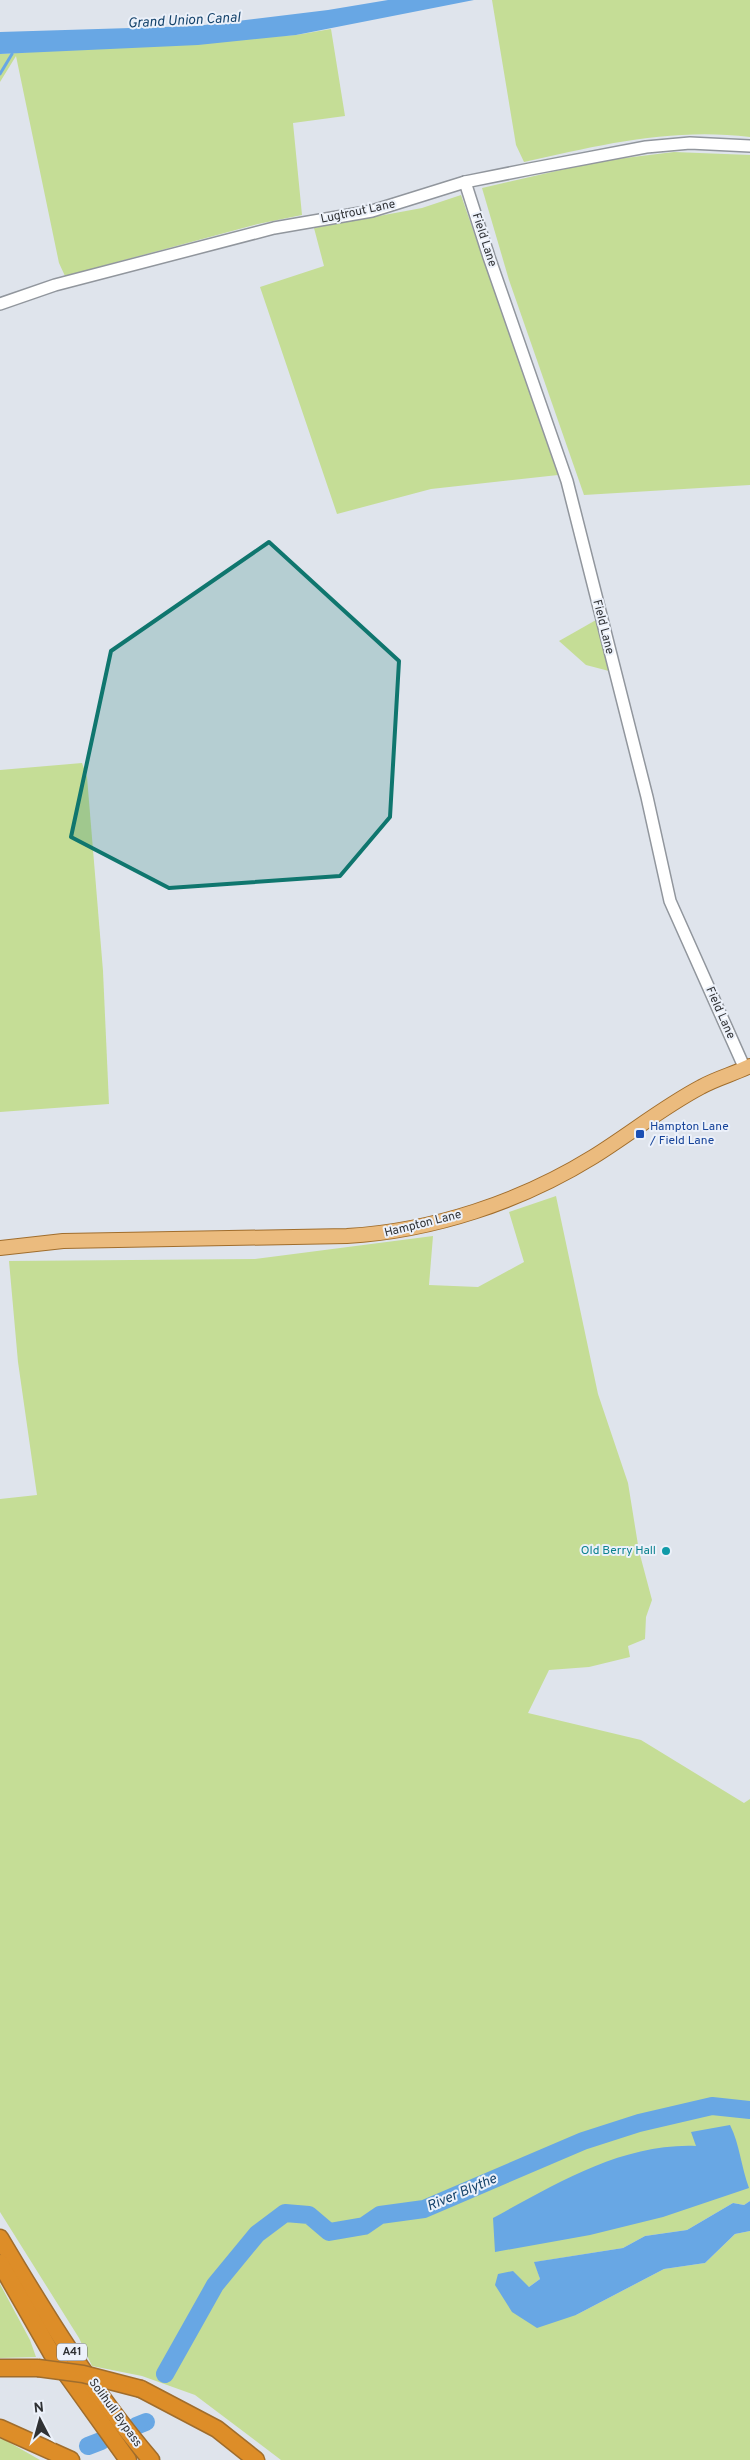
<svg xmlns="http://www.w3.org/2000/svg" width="750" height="2460" font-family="Overpass,sans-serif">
<rect width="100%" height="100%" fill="#dfe4ec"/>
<g fill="#c5dd96">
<path d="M492,0h258v137c-77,-10 -151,8 -226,25l-8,-17z"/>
<path d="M331,29l14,87 -52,7 9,92 -44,9 -193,52 -6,-13 -43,-207 -16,26v-28l296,-19z"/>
<path d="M674,152l76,3v330l-166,10 -75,-215 -27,-92 118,-27z"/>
<path d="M461,195l97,280 -127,14 -94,25 -77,-227 64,-21 -10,-38 108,-20z"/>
<path d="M596,620l13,51 -23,-6 -27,-24z"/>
<path d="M82,763l5,14 16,194 6,133 -109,8v-342z"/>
<path d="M556,1196l42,198 30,89 11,68 13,49 -6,17 -1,22 -17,7 2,11 -41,10 -40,3 -21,43 113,27 103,63 6,-4v402l-6,4 -11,-2 -46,27 -42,6 -22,12 -88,14 5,17 -11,8 -31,-13 78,41 88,-46 41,-6 30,-29 15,-3v229h-469l-86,-65 -53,-19 -50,-10 -13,-28 -79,-126v-713l37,-4 -19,-133 -9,-101 246,-2 178,-23 -4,49 49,2 46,-25 -15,-50z"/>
<path d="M0,2284l30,56 6,17 -36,1z"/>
<path d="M0,2439l5,1 35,20h-40z"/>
</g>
<g fill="#68a7e4">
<path d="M388,0h86l-178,35 -98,10 -198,9v-22l196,-6 132,-16z"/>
<path d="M730,2125c10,20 11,42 19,63l-86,29 -73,18 -95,17 -2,-34c63,-34 129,-75 203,-72l-5,-14z"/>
<path d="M750,2201v30l-15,3 -30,29 -41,6 -88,46 -39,13 -25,-16 -17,-27 3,-11 15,-3 16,16 11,-8 -6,-17 89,-14 22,-12 42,-6 46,-27 11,2z"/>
</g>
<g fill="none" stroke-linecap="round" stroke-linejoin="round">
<path stroke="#68a7e4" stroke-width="3" d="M0,74l12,-20"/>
<g stroke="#68a7e4" stroke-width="18">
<path d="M165,2374l50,-89 42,-51 28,-21 24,2 20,17 35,-6 16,-11 44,-6 159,-68 56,-18 73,-17 38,4"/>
<path d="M136,2426l10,-4"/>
<path d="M88,2446l13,-5"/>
</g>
<g stroke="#91969d" stroke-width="14">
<g id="minor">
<path d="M465,182l24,75 78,224 80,316 23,104 75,168"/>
<path d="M0,304l55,-19 219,-57 98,-17 93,-29 65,-13 116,-22 44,-4 60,3"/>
</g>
</g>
<g stroke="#a06d2c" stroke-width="16">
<path id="major" d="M0,1248l63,-7 284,-5c86,-5 173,-34 246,-79 37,-23 70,-50 108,-70 16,-9 33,-13 49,-21"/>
</g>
<g stroke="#a06d2c" stroke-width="19">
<g id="highway">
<path d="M0,2238c45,76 93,154 151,222"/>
<path d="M0,2263l52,91 76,106"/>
<path d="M0,2368h38"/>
<path d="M141,2389l76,40 39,31"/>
<path d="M0,2428l71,32"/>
</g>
</g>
<use href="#minor" stroke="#fff" stroke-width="11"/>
<use href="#major" stroke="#ebbb7e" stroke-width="14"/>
<use href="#highway" stroke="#dd8d28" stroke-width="16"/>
<g stroke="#a06d2c" stroke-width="19" stroke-linecap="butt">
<path id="highway-bridge" d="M38,2368l45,6 58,15"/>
</g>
<use href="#highway-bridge" stroke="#dd8d28" stroke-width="16"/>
</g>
<path fill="#0f766e" fill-opacity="0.2" stroke="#0f766e" stroke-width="4" stroke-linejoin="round" d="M269,542l130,119 -9,156 -50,59 -171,12 -98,-51 40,-186z"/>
<rect fill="#1a4fb4" stroke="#ecf1fa" stroke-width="2" x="635" y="1129" width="10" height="10" rx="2.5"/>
<circle fill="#0f9aa8" stroke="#ecf1fa" stroke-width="2" cx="666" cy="1551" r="5"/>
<g text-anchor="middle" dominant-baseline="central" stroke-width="4" stroke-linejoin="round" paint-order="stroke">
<rect fill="#ecf1fa" stroke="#686b6f" stroke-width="1" x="57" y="2343.5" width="30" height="17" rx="4"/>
<g font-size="11" font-weight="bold" fill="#2f3134">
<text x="72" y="2352">A41</text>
</g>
<g font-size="12" fill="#2f3134" stroke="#ecf1fa">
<text transform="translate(358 212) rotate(-12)">Lugtrout Lane</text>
<text transform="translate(484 240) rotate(72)">Field Lane</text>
<text transform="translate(603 627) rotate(76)">Field Lane</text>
<text transform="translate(720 1013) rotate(66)">Field Lane</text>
<text transform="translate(423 1224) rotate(-14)">Hampton Lane</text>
<text transform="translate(115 2413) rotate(54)">Solihull Bypass</text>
</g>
<g font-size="12" fill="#164399" stroke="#ecf1fa" text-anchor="start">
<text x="650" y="1127">Hampton Lane<tspan x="650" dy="14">/ Field Lane</tspan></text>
</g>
<g font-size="12" fill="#0d838f" stroke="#ecf1fa" text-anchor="end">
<text x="656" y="1551">Old Berry Hall</text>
</g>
<g font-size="14" font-style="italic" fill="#15436b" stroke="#ecf1fa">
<text transform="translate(184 21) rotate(-3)">Grand Union Canal</text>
<text transform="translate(462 2193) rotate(-23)">River Blythe</text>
</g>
</g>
<g transform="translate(40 2420) rotate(354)" stroke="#ecf1fa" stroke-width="4" paint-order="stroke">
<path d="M0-4L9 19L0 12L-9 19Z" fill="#2f3134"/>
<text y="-8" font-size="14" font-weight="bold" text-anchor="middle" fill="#2f3134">N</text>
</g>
</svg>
